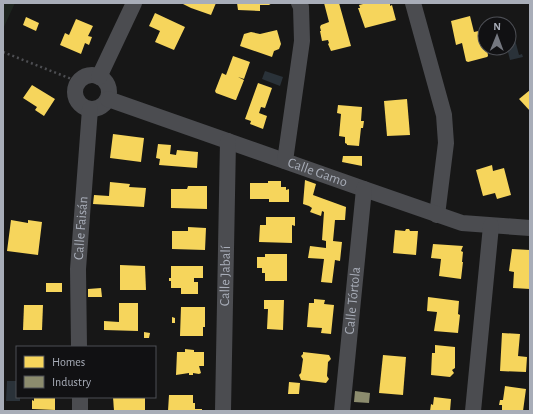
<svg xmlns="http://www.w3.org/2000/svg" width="533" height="414" font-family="'Alegreya Sans',sans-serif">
<rect width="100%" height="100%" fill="#171717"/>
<path fill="#1d241e" d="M3,3h12l-12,26z"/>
<g fill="#2a3239">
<path d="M514,36l5,19 3,-1 1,3 -13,3 -3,-12h2v-11z"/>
<path d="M265,71l18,6 -3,9 -18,-7z"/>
<path d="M7,381h9v15l4,1v4h-14z"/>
</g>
<g fill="#f6d55c">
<path d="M184,3h32l-5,12 -20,-7 -8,-4z"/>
<path d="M237,3h35l-3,2h-9v6l-22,-1z"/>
<path d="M324,3h15l12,43 -20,5 -3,-7 1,-1 -1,-3 -6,1 -2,-10h2h-1l-1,-4 1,-2 8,-3z"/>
<path d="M367,3h23v3l2,-1 4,15 -31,8 -7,-20h2l-1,-3z"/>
<path d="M155,13l30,14 -11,23 -19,-8 5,-11 -11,-5z"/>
<path d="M470,16l4,16 9,-2 2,18h2l1,8 -1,1 -19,5 -2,-1 -4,-18 -6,2 -5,-24z"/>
<path d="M26,17l13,6 -3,8 -13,-6z"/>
<path d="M76,19l17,7 -5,10 4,1 -3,8 -4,-2 -4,11 -21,-9 5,-12 4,2z"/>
<path d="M277,30l4,14 -2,5 -5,2 -2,6 -32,-11 4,-12 7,-2 9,2z"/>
<path d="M233,56l17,6 -6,17 -6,-2 6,3 -8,20h-1l-19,-7 -1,-2 7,-18 4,2z"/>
<path d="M258,83l14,5 -7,20 -4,-1 -2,6 8,3 -4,13 -13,-5 1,-3 -6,-2z"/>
<path d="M32,85l23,14 -11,17 -9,-6 2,-3 -14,-9z"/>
<path d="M530,90v21l-11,-12z"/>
<path d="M407,99l3,36 -23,1 -3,-35z"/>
<path d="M338,105l24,2 -1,14h3l-1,7h-2l-2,18 -12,-1v-1l-2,-1v-6l-6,-1 2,-22 -4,-1z"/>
<path d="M113,134l31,4 -3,24 -31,-4z"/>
<path d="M158,144l13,1 -1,9 6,1 1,-5 21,2 -1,16 -38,-3 1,-6 -4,-1z"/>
<path d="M343,156h19v10l-20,-4z"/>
<path d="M492,165l1,6 11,-3 7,27 -14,4 -2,-6 -12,3 -7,-26z"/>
<path d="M305,180l11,4 -3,11 33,12 -1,13h-10l-2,21 9,1 -2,19 -5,-1 -3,23 -11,-1 3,-23 -16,-1 2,-12 16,2v-7l-4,-1 2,-28 -2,-1 -1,5 -11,-4 2,-4 -3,-2 -6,-2z"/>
<path d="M268,181h13v6h5v3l3,-1v13h-20v-3h-19v-16h18z"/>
<path d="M110,182l20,2 -1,3 17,1 -2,19 -51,-3 1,-9 15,1z"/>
<path d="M188,186h19v23l-36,-1v-19h16z"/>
<path d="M266,217h29v9l-3,-1v18l-33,-1 1,-17h6z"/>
<path d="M11,220l17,3v-3l14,2 -4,33 -31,-4z"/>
<path d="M188,227l18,1 -1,22 -33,-1v-18h16z"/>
<path d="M406,229h3l1,2h8l-2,24 -23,-2 2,-23 10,1z"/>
<path d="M433,244l30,2 -2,5 2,1 -1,10h1l-2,17 -22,-3 2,-17 -10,-1z"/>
<path d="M512,249l18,1v39l-17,-1 1,-16 -5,-1z"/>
<path d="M265,254h22v27h-22v-8h-3v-5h-5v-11h8z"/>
<path d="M120,265l25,1 1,24h-26z"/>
<path d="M171,266h32v12h-9v4h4v12h-17v-6h-10v-7h-2v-3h2z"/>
<rect x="46" y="283" width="16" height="9"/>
<path d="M101,288l1,9h-14v-8z"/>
<path d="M428,297l31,4 -1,13 2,1 -2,18 -24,-2 3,-19 -10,-1z"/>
<path d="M314,299l11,1 -1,4 10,1 -3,29 -10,-1 1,-5 -15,-1 2,-24h5z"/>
<path d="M264,300h20l-1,30 -16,-1 1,-20h-4z"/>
<path d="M119,303h19v28l-34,-1v-9l15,1z"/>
<path d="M24,305h19l-1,25h-19z"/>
<path d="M181,307h24v20h-2v9h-23z"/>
<path d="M172,317l3,1v5h-3z"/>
<path d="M144,332l6,1 -1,5h-5z"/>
<path d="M502,333l18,1 -2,22 9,1 -1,15 -26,-1z"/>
<path d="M435,345l20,2v21l-3,2 2,3 -4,4 -19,-2 1,-22h3z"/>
<path d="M185,349l9,1v2h10v14h-5l2,7 -2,1 -6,-1v2h-4v-2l-13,2 1,-23h8z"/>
<path d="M303,352l26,3 2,4 -3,3 -1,14 2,3 -3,4 -25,-3 -2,-5 2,-2 2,-14 -2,-3 2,-2z"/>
<path d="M383,355l23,2 -3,38 -24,-2z"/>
<path d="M289,382l11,1 -1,11h-11z"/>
<path d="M505,386l21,3 -3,22h-21v-6h-3l1,-5h3z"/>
<path d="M169,395h24v8h2v6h7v2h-34z"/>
<path d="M34,397h21v13l-23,-1v-9l2,1z"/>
<path d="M113,397h32v14h-31z"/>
<path d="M434,397l17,2 -1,12h-20l1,-7 2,1z"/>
</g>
<path fill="#8c8c6e" d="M355,391l15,2 -1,10 -15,-1z"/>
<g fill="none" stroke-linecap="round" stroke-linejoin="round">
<path stroke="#4d4e52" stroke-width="2.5" stroke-dasharray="2 3" stroke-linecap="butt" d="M3,52l76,30"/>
<g stroke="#4b4c50" stroke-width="16">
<path d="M413,3l31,112 2,28 -9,72"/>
<circle cx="92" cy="92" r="17"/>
<path d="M99,77l35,-74"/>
<path id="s1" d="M108,99l256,90 98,34 68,5"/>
<path d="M285,161l17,-120 -1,-34 -2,-4"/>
<path id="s2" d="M79,347l-1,-78 12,-160"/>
<path d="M80,397v14"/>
<path id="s3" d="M223,411l5,-270"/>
<path id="s4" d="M342,411l22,-222"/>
<path d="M473,411l18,-185"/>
</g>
</g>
<g text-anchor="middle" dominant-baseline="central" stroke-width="4" stroke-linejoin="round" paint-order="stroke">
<g font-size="14" fill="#a8adb8" stroke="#111113">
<text stroke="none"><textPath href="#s1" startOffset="222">Calle Gamo</textPath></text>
<text stroke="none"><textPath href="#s2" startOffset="119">Calle Faisán</textPath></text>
<text stroke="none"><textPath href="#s3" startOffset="135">Calle Jabalí</textPath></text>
<text stroke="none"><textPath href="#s4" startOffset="111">Calle Tórtola</textPath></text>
</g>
</g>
<rect width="533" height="414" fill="none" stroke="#a8adb8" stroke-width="8"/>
<rect x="16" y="346" width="140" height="52" fill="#111113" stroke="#4d4f55"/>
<rect x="24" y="356" width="20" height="12" fill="#f6d55c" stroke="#4d4f55"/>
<text x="52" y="366" font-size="12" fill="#a8adb8">Homes</text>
<rect x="24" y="376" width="20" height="12" fill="#8c8c6e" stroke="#4d4f55"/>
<text x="52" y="386" font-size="12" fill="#a8adb8">Industry</text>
<g transform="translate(497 36) rotate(1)"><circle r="19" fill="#111113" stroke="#4d4f55"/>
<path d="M0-3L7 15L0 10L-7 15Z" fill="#757880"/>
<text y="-6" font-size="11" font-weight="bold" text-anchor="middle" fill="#a8adb8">N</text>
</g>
</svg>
